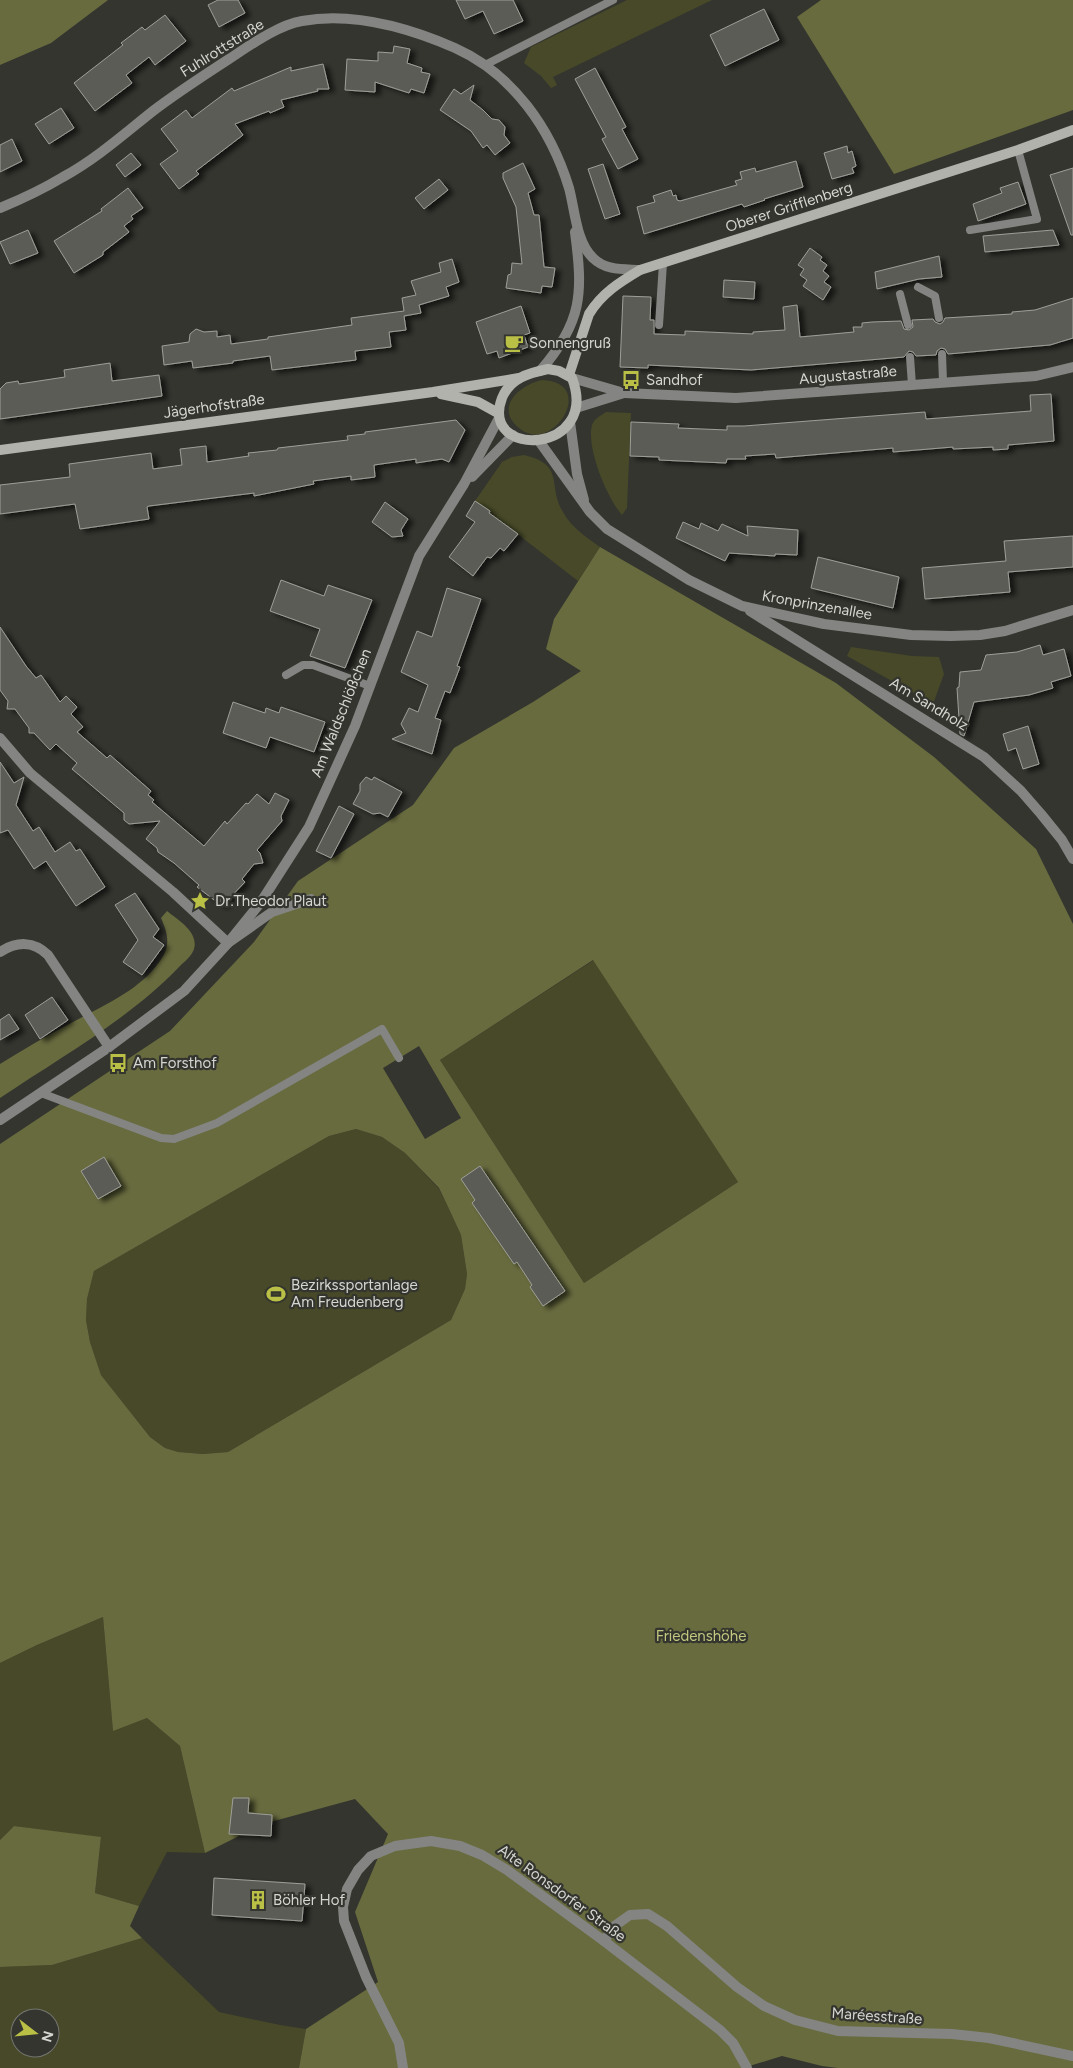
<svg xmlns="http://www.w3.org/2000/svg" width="1073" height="2068" font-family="Figtree,sans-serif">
<defs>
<filter id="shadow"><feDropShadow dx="5.5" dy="3" stdDeviation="2.5" flood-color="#0009"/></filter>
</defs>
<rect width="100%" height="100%" fill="#34352f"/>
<g fill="#474928" fill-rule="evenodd">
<path d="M627,0h85l-159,77 4,8 -6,3 -10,-12 -17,-13 7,-16z"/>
<path d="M542,380c57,2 10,77 -23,48 -25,-20 0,-43 23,-48z"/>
<path d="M606,412l25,1 -4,95 -5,7c-15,-17 -36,-67 -30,-90 2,-6 8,-9 14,-13z"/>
<path d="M524,455c42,10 23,30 39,57 8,15 23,25 37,35l-22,34 -103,-80 27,-39 10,-5z"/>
<path d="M851,647l61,9 27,1 5,17 -11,30 -86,-48z"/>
<path d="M594,960l144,222 -154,101 -144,-223z"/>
<path d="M356,1129l26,8 23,16 34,36 10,20 12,26 6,39 -2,15 -14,31 -223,132 -25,2 -25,-2 -13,-4 -15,-11 -49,-62 -11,-33 -4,-22 1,-21 7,-28 235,-135z"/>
<path d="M103,1617l10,113 34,-12 33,28 25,107 -38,-1 -28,54 -44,-13 6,-55 -87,-12 -14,14v-177l37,-18z"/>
<path d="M142,1938l77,74 61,13 26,4 -7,39h-299v-101l52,-2zM20,2018h30v30h-30z"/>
</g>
<g fill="#686b3e" fill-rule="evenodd">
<path d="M0,0h108l-57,43 -51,22z"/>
<path d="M821,0h252v110l-179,64 -97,-157z"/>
<path d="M600,547l236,136 98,74 102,92 37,75v1144h-235l-16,-2 -40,-10 -39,12h-444l7,-39 72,-47 -23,-70 33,-78 -33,-35 -92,25 -58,29 -25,-107 -33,-28 -34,13 -10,-114 -66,28 -37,18v-519l170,-113 84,-89 44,-61 115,-76 41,-57 79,-46 48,-31 -35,-22 8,-30zM593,960l145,222 -154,101 -144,-223zM419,1046l42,72 -36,21 -42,-71zM356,1129l26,8 23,16 34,35 10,21 12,26 6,39 -2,15 -14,31 -223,132 -25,2 -25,-2 -13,-4 -15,-11 -49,-62 -11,-33 -4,-22 1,-21 7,-28 235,-135z"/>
<path d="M167,911c11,9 32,21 27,38 -2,7 -10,13 -15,18 -51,53 -118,90 -179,131v-34c24,-15 48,-29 73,-42 31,-17 66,-31 87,-61 11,-15 8,-27 1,-43z"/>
<path d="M14,1826l87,11 -6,56 44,13 -9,20 12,12 -90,27 -52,2v-127z"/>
</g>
<g fill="#5b5c56" stroke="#9e9f98" filter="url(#shadow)">
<path d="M218,0h20l7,13 -26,14 -11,-22z"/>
<path d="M456,0h57l10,21 -29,13 -11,-23 -18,8z"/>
<path d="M764,9l15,31 -54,26 -15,-31z"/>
<path d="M165,15l21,26 -31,24 -6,-8 -23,18 6,8 -37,28 -21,-28 49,-38 -2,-2 21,-16 3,3z"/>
<path d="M394,46l16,3 -3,14 15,5 -1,4 9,2 -6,19 -13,-4 -2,4 -34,-11v10l-30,-2 2,-31 31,2v-9l15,1z"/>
<path d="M323,64l6,25h-12l1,2 -37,9 3,7 -14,6 -1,-2 -34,13 8,11 -47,36 3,3 -20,15 -19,-25 18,-13 -17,-22 25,-19 6,8 40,-30 2,3 57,-24v4z"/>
<path d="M595,68l31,59 -4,2 16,30 -20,10 -16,-30 4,-2 -31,-58z"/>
<path d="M474,85l-4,15 13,10 9,9 7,1 6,7 -1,8 6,8 -15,12 -8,-10 -4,3 -12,-17 -31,-21 14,-21 7,5z"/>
<path d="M61,108l13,20 -25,16 -14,-20z"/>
<path d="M12,139l10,22 -22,11v-27z"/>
<path d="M847,146l1,7 4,-2 4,15 -4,2 2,5 -22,6 -8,-26z"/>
<path d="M131,153l10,12 -16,12 -9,-12z"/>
<path d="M796,161l7,26 -39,12 1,1 -21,7 -2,-3 -98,30 -7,-27 18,-5 -2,-6 18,-6 2,6 3,-1 1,5 3,1 57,-16 -2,-4 7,-2 -2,-7 15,-4 1,4z"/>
<path d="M523,163l12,26 -7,4 6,22h5l5,52 11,1 -3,19 -10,-1 -1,7 -35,-5 2,-13 3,-1 1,-11 10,1 -6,-57 -13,-29v-5z"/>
<path d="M603,164l17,50 -15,5 -17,-50z"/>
<path d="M1073,168v67h-2l-21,-60z"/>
<path d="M439,179l9,11 -24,19 -9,-11z"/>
<path d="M1018,182l8,22 -48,17 -5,-17 29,-11 -2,-5z"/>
<path d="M128,188l15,20 -12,8 2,3 -9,7 5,6 -26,20v3l-29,18 -20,-32 48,-30 -1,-2z"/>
<path d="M28,230l10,23 -28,11 -10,-22z"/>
<path d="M1053,230l6,15 -74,7 -2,-16z"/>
<path d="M810,248l12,9 -2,3 7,5 -4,6 6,5 -5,6 7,5 -8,13 -20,-14 4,-6 -7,-5 4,-6 -6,-4z"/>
<path d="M939,256l3,21 -23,2 -42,10 -2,-17z"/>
<path d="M452,259l7,23 -13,5 3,9 -30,9 2,8 -17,3 2,14 -17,2 2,15 -36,4 1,9 -84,10 -2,-14 -37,5v2l-40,5 -1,-7 -28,4 -2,-19 27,-4 1,-8 6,-5 8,3 13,-1v6l13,-2 1,9 37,-5v-2l84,-12 -1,-7 53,-7 -2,-13 14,-3 -5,-14 30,-9 -2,-9z"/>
<path d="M724,280l31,2 -1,17 -31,-2z"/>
<path d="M623,296l28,1 -1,23h4v14l31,1v-4l68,3v-2l32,-2 -2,-23 14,-2 3,32 54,-5 -1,-5h9v-4l10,-1 29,-1 3,8 5,1 4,-3 -1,-7 21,-1 2,3 5,2 3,-2 2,-4 67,-4v-2l23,-2 38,-12v40l-23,7 -12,1 -90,8 -3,-5 -4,-1 -4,3 -1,4 -20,1 -3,-4 -4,-1 -5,6 -153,13 -103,-5v3l-28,-1z"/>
<path d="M521,306l9,27 -6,2 4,12 -29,11 -2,-7 -10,3 -11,-32z"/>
<path d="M110,363l2,18 47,-6 3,21 -162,23v-30l6,-6 12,-2 1,3 46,-7 -1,-7z"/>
<path d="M1051,394l3,47 -46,4v4l-15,1v-3l-40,2v-2l-60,5v-4l-117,10 -1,-4 -30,2 1,3h-19l-1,4 -67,-3v-3l-29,-1 1,-34 48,2 -1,4 49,2v-4h17l181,-14 1,7 105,-8 -1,-16z"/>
<path d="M456,420l9,10 -16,32 -7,-3 -26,4v-4l-42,6 1,12 -24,3v-4l-38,5 1,3 -60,12v-3l-105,13 -2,1 2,12 -69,10 -5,-25 -75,10v-29l70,-8 -1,-13 82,-11 2,16 29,-4 -2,-16 26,-3 1,16 42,-6 -1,-3 29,-3 1,-2 70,-8 -1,-4 18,-2v-2z"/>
<path d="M475,501l15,10 -1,2 29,21 -14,17 -4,-3 -9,10 -4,-1 -14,19 -24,-19 26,-35 -9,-6z"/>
<path d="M385,502l23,17 -7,11 2,6 -11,1 -20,-15z"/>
<path d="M683,522l16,7 2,-6 17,8 4,-7 26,12 -1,-10 51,4 -1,25 -22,-1v2l-46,-3 -4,8 -49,-23z"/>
<path d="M1073,536v31l-65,5 2,20 -85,7 -3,-31 84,-7 -2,-20z"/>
<path d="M818,557l81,20 -6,31 -82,-20z"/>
<path d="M281,580l43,16 4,-11 44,15 -27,68 -35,-12 10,-27 -50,-18z"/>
<path d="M447,588l34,11 -24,67 3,1 -10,26 -5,-2 -10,27 6,2 -9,34 -40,-15 14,-6 -5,-9 8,-16 9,4 10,-27 -27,-13 16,-41 15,6z"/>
<path d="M0,627l26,39 10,12 5,-3 19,27 6,-6 11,11 -6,7 12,13 -6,5 30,26 3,-3 41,36 -3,4 6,5 -2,2 52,44 21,-25 2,3 19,-21 2,1 9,-10 12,10 6,-11 14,7 -8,16 1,5 -25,29 3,3 3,10 -9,1 -12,15 3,3 -23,24 -25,-19 2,-2 -25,-22 -16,-11 -1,-4 -11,-9 14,-18 -31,3 -5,-4v-7l-52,-44 5,-6 -21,-19 -6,6 -16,-17h-5v-5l-14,-19h-8l1,-8 -8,-11z"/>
<path d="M1040,645l3,10 21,-6 7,27 -20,6 2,6 -24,7 -55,7 -10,34 -4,-2 -3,-46 2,-1 1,-15 21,-2 5,-15 31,-3z"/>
<path d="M233,702l32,11 1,-5 13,5 2,-6 44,15 -11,30 -44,-15 -4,11 -43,-15z"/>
<path d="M1028,726l11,38 -16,5 -7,-21 -8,3 -5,-17z"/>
<path d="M0,762l14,21 10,-6 -8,28 17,26 6,-4 16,25 15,-10 6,9 4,-2 25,38 -29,19 -30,-45 -12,8 -26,-39 -8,3z"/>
<path d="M366,777l6,3 2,-3 28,15 -14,25 -8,-4 -7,1 -20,-10 7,-13v-7z"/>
<path d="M339,806l15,8 -23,44 -15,-7z"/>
<path d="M135,893l24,36 -6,8 11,8 -22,30 -19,-13 15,-22 -23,-35z"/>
<path d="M52,997l16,23 -28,19 -15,-24z"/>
<path d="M9,1014l10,15 -19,11v-20z"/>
<path d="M104,1157l17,29 -23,13 -17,-28z"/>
<path d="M480,1166l85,125 -22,15 -13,-19 2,-2 -15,-23 -3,2 -42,-61 3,-3 -14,-21z"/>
<path d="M233,1798h16l-1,15 24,2 -1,21 -42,-2z"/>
<path d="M214,1878l91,6 -3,37 -90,-6z"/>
</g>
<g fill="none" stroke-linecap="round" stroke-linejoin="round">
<g stroke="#848582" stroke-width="8">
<path d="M485,65l128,-65"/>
<path d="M970,230l67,-11 -19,-69"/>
<path d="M918,287l17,9 4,22"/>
<path d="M900,294l8,31"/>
<path d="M659,325l4,-62"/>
<path d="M942,354l1,28"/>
<path d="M910,357l2,28"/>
<path d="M286,675l17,-10h10l57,21"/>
<path d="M41,1093l120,45 13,1 43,-16 165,-94 17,29"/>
</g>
<g stroke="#848582" stroke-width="10">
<path d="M0,208c22,-9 43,-19 63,-31 33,-18 61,-43 90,-66 25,-19 50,-35 76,-52 20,-13 49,-34 73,-38 50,-9 107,7 153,27 58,26 96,81 114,140 6,22 7,54 24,70 13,13 31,11 47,12"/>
<path d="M540,371c43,-49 43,-78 35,-139"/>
<path d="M570,422l7,52 7,26"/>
<path d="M539,441l51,71 17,17 82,51 53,26 82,18 87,11 40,1 29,-1 25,-4 68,-21"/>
<path d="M750,611l234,146 37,34 20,23 21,26 11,19"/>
<path d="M0,738l30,35 143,119 55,51 44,-31 39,-13"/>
<path d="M0,952c17,-11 34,-11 48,3l61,92"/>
<path d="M604,1941l9,-14 17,-12 18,-1 19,12 70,61 27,19 31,14 43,11 114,3 37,4 84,18"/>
<path d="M403,2068l-4,-25 -33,-66 -22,-56 -1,-14 4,-18 11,-19 13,-14 24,-10 36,-5 29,5 22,9 25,15 97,71 116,89 13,13 14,25"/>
</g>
<g stroke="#848582" stroke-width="10">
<path d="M572,378l52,15 112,5 300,-22 37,-9"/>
<path d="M576,408l48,-15"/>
<path d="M472,477l41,-42"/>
<path d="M0,1120l109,-73 75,-56 44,-48 33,-41 48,-75 46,-101 64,-170 45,-72 35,-66"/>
</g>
<g stroke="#b2b2ad" stroke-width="10">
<path d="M548,369l11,2 13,7c29,76 -93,82 -70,20 8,-20 27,-25 46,-29z"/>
<path d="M569,375l20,-61c13,-21 31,-32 51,-44l378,-120 55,-20"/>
<path d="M441,394l37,8 20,11"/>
<path d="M0,450l433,-58 86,-14"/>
</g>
</g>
<defs>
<g id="cafe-bare" transform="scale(1.5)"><path d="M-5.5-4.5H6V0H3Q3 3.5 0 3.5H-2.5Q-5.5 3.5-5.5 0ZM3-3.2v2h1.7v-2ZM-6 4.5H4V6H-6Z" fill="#bac045" stroke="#34352f" stroke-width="2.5" paint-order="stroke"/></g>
<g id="bus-bare" transform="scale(1.5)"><path d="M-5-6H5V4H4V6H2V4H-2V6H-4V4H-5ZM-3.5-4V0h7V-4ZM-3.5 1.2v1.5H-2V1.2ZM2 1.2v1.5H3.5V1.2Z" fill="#bac045" stroke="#34352f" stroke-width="2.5" paint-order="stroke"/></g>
<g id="sight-bare" transform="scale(1.5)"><path d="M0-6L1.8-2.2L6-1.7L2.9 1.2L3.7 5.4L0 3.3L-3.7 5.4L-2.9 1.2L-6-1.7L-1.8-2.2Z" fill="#bac045" stroke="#34352f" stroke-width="2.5" paint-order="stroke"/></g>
<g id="stadium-bare" transform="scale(1.5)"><path d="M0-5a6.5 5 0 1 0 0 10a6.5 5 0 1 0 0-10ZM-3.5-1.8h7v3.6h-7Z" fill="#bac045" stroke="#34352f" stroke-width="2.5" paint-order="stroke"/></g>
<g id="building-bare" transform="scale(1.5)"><path d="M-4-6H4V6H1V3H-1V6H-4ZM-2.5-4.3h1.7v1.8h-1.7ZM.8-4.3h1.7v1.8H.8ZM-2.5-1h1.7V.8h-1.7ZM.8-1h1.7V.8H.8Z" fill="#bac045" stroke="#34352f" stroke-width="2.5" paint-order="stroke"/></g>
</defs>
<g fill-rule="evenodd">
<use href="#cafe-bare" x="514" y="343"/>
<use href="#bus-bare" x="631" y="380"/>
<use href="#sight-bare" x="200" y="901"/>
<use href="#bus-bare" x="118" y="1063"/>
<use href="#stadium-bare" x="276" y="1294"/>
<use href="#building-bare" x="258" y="1900"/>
</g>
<g text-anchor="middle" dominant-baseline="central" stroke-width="4.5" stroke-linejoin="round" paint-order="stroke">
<g font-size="15" fill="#d5d5d1" stroke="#34352f">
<text transform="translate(222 48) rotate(-32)">Fuhlrottstraße</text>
<text transform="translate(789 207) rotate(-18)">Oberer Grifflenberg</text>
<text transform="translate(848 375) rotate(-5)">Augustastraße</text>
<text transform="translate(214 406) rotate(-8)">Jägerhofstraße</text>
<text transform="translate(817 605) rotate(10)">Kronprinzenallee</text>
<text transform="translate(929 704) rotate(31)">Am Sandholz</text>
<text transform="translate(341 713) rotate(-68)">Am Waldschlößchen</text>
<text transform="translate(562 1893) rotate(36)">Alte Ronsdorfer Straße</text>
<text transform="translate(877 2016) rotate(4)">Maréesstraße</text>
</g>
<g font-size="15" fill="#d5d5d1" stroke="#34352f" text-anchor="start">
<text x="529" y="343">Sonnengruß</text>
<text x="646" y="380">Sandhof</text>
<text x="215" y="901">Dr.Theodor Plaut</text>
<text x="133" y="1063">Am Forsthof</text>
<text x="291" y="1285">Bezirkssportanlage<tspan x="291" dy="17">Am Freudenberg</tspan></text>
<text x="273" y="1900">Böhler Hof</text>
</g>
<g font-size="15" fill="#c3c87f" stroke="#34352f">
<text x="701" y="1636">Friedenshöhe</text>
</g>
</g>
<g transform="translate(35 2033) rotate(106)"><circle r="24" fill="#34352f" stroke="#747570"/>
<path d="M0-4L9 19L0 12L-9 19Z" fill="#bac045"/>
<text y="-8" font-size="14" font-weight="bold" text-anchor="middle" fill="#d5d5d1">N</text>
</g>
</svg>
